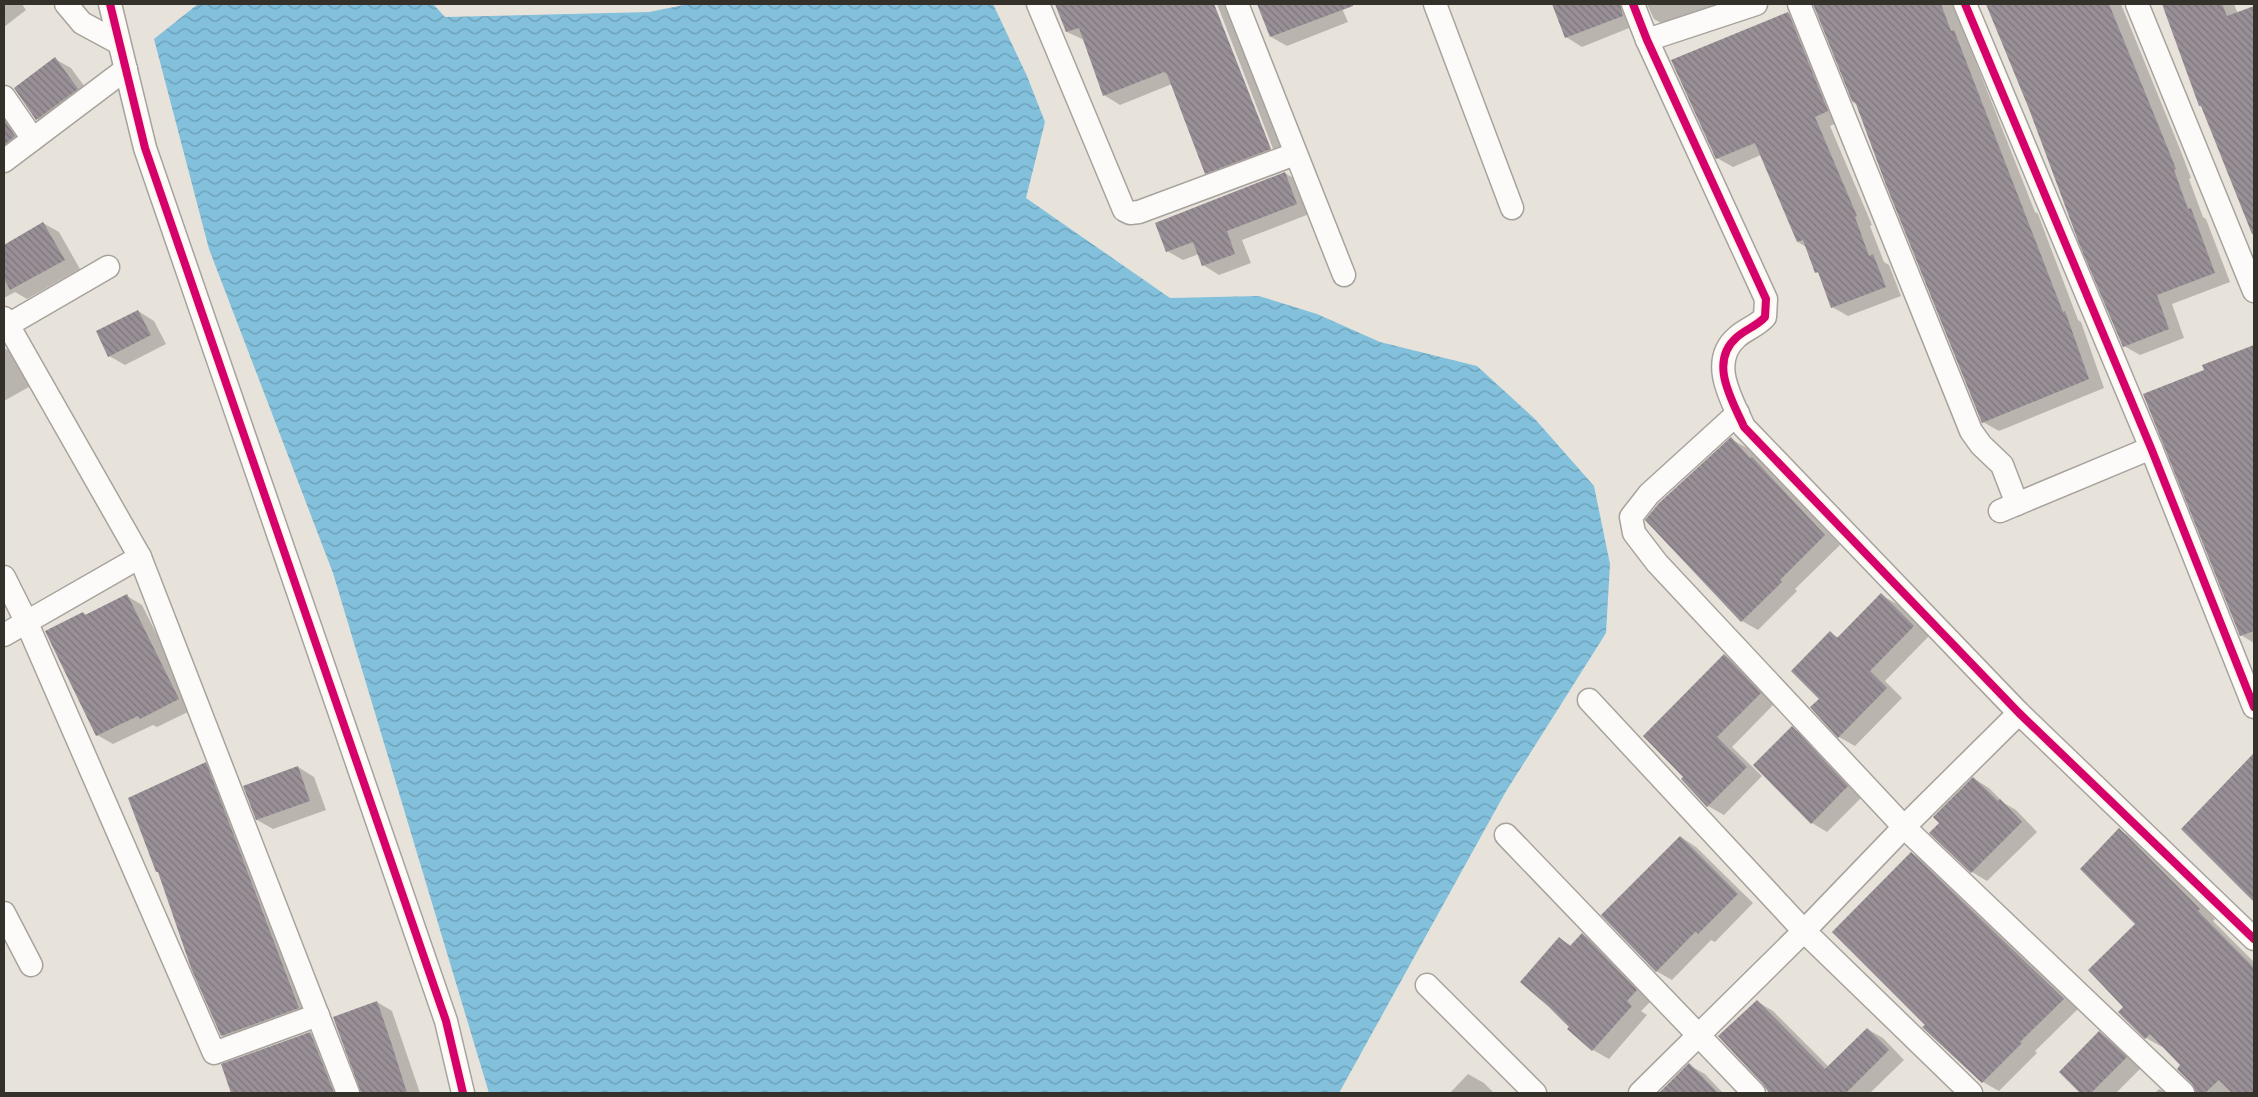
<svg xmlns="http://www.w3.org/2000/svg" width="2258" height="1097" font-family="Signika,sans-serif">
<defs>
<pattern id="water-waves" width="16" height="10" patternUnits="userSpaceOnUse" patternTransform="scale(1.25)"><rect width="16" height="10" fill="#82c0dc"/><path d="M0 5q4-4 8 0t8 0" fill="none" stroke="#6b9db3"/></pattern>
<pattern id="building-back-hatch" width="6" height="6" patternUnits="userSpaceOnUse" patternTransform="scale(1.25)"><rect width="6" height="6" fill="#998f96"/><path d="M-1 5l2 2M0 0l6 6M5-1l2 2" fill="none" stroke="#7e757b"/></pattern>
</defs>
<rect width="100%" height="100%" fill="#e8e3da"/>
<path fill="url(#water-waves)" d="M198,4h235l12,13 204,-5 40,-8h304l34,72 18,46 -19,76 144,100 89,-2 58,18 63,28 97,24 58,53 59,67 16,78 -4,69 -101,160 -166,300h-850l-156,-520 -124,-324 -55,-210z"/>
<g fill="#0003">
<path d="M4,4h18l4,6 -22,17z"/>
<path d="M1056,4h158l59,151 2,-1 -58,-150h10l60,154 -65,24 -16,-9 -34,-89 -52,21 -16,-10 -20,-55 -17,-8z"/>
<path d="M1259,4h81l8,18 -61,24 -16,-9z"/>
<path d="M1553,4h87l-1,20 -57,23 -16,-10z"/>
<path d="M1647,4h76l-53,24 -16,-9z"/>
<path d="M1814,4h139l82,208 3,2 40,106 3,2 23,66 -105,43 -16,-9 -127,-320 -3,-2z"/>
<path d="M1986,4h135l59,145 11,29 -2,1 14,38 3,2 24,63 -58,22 12,34 -44,17 -16,-9 -94,-238z"/>
<path d="M2163,4h71l4,10 16,-7v224l-51,-124 -3,-1z"/>
<path d="M1788,13l16,9 39,98 -13,6 42,99 -2,1 14,36 5,3 12,31 -53,20 -16,-9 -11,-33 -5,-2 -10,-25 -8,-5 -37,-87 -28,12 -16,-9z"/>
<path d="M55,59l16,9 22,30 -40,31 -16,-10 -17,-24z"/>
<path d="M4,114l26,32 -26,17z"/>
<path d="M1285,173l15,9 12,31 -70,27 9,23 -32,12 -16,-10 -4,-11 -16,6 -16,-9z"/>
<path d="M43,223l16,9 21,37 -53,30 -12,-7 -11,6v-53z"/>
<path d="M138,311l16,10 12,23 -41,21 -16,-9z"/>
<path d="M2252,347l2,2v294l-13,-8 -35,-264z"/>
<path d="M6,349l16,9 14,25 -32,18v-51z"/>
<path d="M1731,439l16,9 21,19 72,78 -45,44 2,2 -39,39 -16,-9z"/>
<path d="M1881,595l16,9 32,32 -44,45 17,17 -47,48 -16,-9 -19,-38 10,-66 9,5z"/>
<path d="M127,596l15,9 52,104 -37,18 -4,-2 -40,19 -16,-9 -14,-122 5,3z"/>
<path d="M1724,655l16,10 36,37 -44,45 30,29 -38,39 -16,-9z"/>
<path d="M1792,728l15,9 56,59 -36,36 -15,-9z"/>
<path d="M2254,753v148l-72,-72z"/>
<path d="M205,764l16,9 94,244 -77,28 -16,-9z"/>
<path d="M298,767l16,10 12,33 -53,19 -16,-9 -13,-34z"/>
<path d="M1973,778l16,10 15,15 12,7 21,22 -50,49 -15,-9 -31,-49z"/>
<path d="M2119,830l16,9 80,80 -2,2 41,41v131h-20l-2,-2 -3,2h-32v-5l-15,-23 -19,-19 -1,1 -16,-9 -21,-31 11,-83z"/>
<path d="M1681,837l15,10 57,56 -38,39 -4,-2 -39,40 -16,-9z"/>
<path d="M1911,853l16,9 152,146 -44,43 2,2 -38,38 -16,-9 -59,-55 3,-2z"/>
<path d="M1583,935l15,9 54,56 -11,11 6,4 -38,44 -16,-9 -24,-21 2,-2 -12,-88 13,7z"/>
<path d="M377,1002l15,9 28,82h-58z"/>
<path d="M1758,1002l15,9 56,56 38,-38 16,9 21,22 -34,33h-99l-3,-3z"/>
<path d="M310,1033l16,9 20,51h-113l-10,-28z"/>
<path d="M2099,1033l16,9 27,25 -26,26h-34l-21,-21z"/>
<path d="M1689,1065l16,9 18,19h-63z"/>
<path d="M1468,1074l16,9 10,10h-44z"/>
<path d="M2159,1089l7,4h-11z"/>
</g>
<g fill="url(#building-back-hatch)">
<path d="M1055,4h159l57,145 -66,25 -38,-100 -3,-2 -61,24 -24,-68 -13,4z"/>
<path d="M1257,4h96v2l-83,31z"/>
<path d="M1552,4h68l3,12 -58,22z"/>
<path d="M1813,4h128l10,27 3,-1 109,282 2,-1 24,68 -107,44 -96,-238 -30,-81 -4,-3z"/>
<path d="M1986,4h123l55,135 12,30 -2,1 14,39 3,-1 24,65 -58,22 12,34 -46,18 -43,-101 -51,-137z"/>
<path d="M2162,4h60l5,12 27,-10v228h-2l-51,-128h-2z"/>
<path d="M1788,12l40,99 -13,6 42,99 -2,1 14,39 4,-2 13,33 -55,21 -13,-36 -3,1 -12,-33 -6,2 -42,-99 -39,16 -45,-99z"/>
<path d="M55,57l23,32 -42,31 -22,-32z"/>
<path d="M4,120l11,16 -11,9z"/>
<path d="M1285,172l12,32 -70,27 8,23 -33,12 -9,-24 -27,10 -11,-29z"/>
<path d="M43,222l22,38 -55,30 -6,-12v-33z"/>
<path d="M138,310l13,25 -43,22 -12,-26z"/>
<path d="M2254,345v286l-14,5 -97,-242 61,-24 -2,-5z"/>
<path d="M1731,437l19,21 2,-1 73,78 -45,45 2,2 -41,40 -96,-102 14,-17z"/>
<path d="M1881,593l33,33 -44,45 17,17 -49,50 -28,-31 9,-8 -28,-28 39,-40 7,7z"/>
<path d="M127,594l52,105 -39,20 -2,-3 -42,20 -51,-105 38,-19 2,3z"/>
<path d="M1724,654l37,39 -44,44 30,30 -40,40 -26,-28 2,-2 -40,-41z"/>
<path d="M1792,726l56,60 -37,38 -58,-59z"/>
<path d="M2254,753v149l-73,-73z"/>
<path d="M206,762l93,246 -78,28 -30,-68 -33,-96h-2l-28,-74z"/>
<path d="M298,766l12,35 -54,19 -13,-34z"/>
<path d="M1973,777l25,24 2,-2 22,23 -51,51 -42,-40 10,-10 -6,-6z"/>
<path d="M2119,828l81,81 -2,2 56,57v125h-22l-13,-13 -14,13h-9l-4,-9 -15,-15 3,-4 -30,-31 -5,5 -27,-27 5,-5 -35,-37 47,-46 -55,-55z"/>
<path d="M1680,836l58,58 -40,40 -2,-3 -40,41 -55,-57z"/>
<path d="M1911,852l153,147 -44,43 2,1 -40,40 -60,-56 3,-2 -93,-93z"/>
<path d="M1582,933l55,57 -10,11 5,5 -40,45 -25,-22 2,-2 -20,-20 -29,-25 39,-45 11,9z"/>
<path d="M1757,1000l68,69 42,-41 22,22 -43,43h-77l-6,-9 -45,-48z"/>
<path d="M377,1001l14,41 16,51h-46l-28,-76z"/>
<path d="M2099,1031l28,26 -36,36h-11l-21,-21z"/>
<path d="M310,1032l24,61h-103l-10,-29z"/>
<path d="M1689,1063l29,30h-60l2,-1z"/>
</g>
<g fill="none" stroke-linecap="round" stroke-linejoin="round">
<g stroke="#a7a39c" stroke-width="25">
<g id="street">
<path d="M66,4l16,19 37,20"/>
<path d="M110,4l35,144 301,873 17,72"/>
<path d="M1038,4l86,206 6,3 9,-1 156,-58"/>
<path d="M1237,4l107,271"/>
<path d="M1435,4l77,204"/>
<path d="M1633,4l14,36 119,259 -1,18c-8,9 -19,12 -28,20 -29,25 -5,63 7,90l275,286 235,226"/>
<path d="M1799,4l172,427 10,14 21,20 15,39"/>
<path d="M1965,4l186,444 103,259"/>
<path d="M2137,4l117,287"/>
<path d="M1647,40l109,-36"/>
<path d="M4,97l29,42"/>
<path d="M4,161l122,-92"/>
<path d="M4,318l136,239 208,536"/>
<path d="M8,325l100,-58"/>
<path d="M1738,413l-89,81 -18,23 3,16 23,30 247,264 279,266"/>
<path d="M2000,511l151,-63"/>
<path d="M4,577l22,44 188,432 104,-38"/>
<path d="M4,635l136,-78"/>
<path d="M1589,700l215,231 167,162"/>
<path d="M1506,835l248,258"/>
<path d="M4,913l27,52"/>
<path d="M1427,985l108,108"/>
<path d="M1640,1093l164,-162 100,-104 115,-114"/>
</g>
</g>
<use href="#street" stroke="#fcfbf9" stroke-width="22"/>
<g stroke="#fbf2e1" stroke-width="11">
<g id="cycleway">
<path d="M110,4l35,144 301,873 17,72"/>
<path d="M1633,4l14,36 119,259 -1,18c-8,9 -19,12 -28,20 -29,25 -5,63 7,90l275,286 235,226"/>
<path d="M1965,4l186,444 103,259"/>
</g>
</g>
<use href="#cycleway" stroke="#d6006c" stroke-width="8"/>
</g>
<rect width="2258" height="1097" fill="none" stroke="#34312a" stroke-width="10"/>
</svg>
